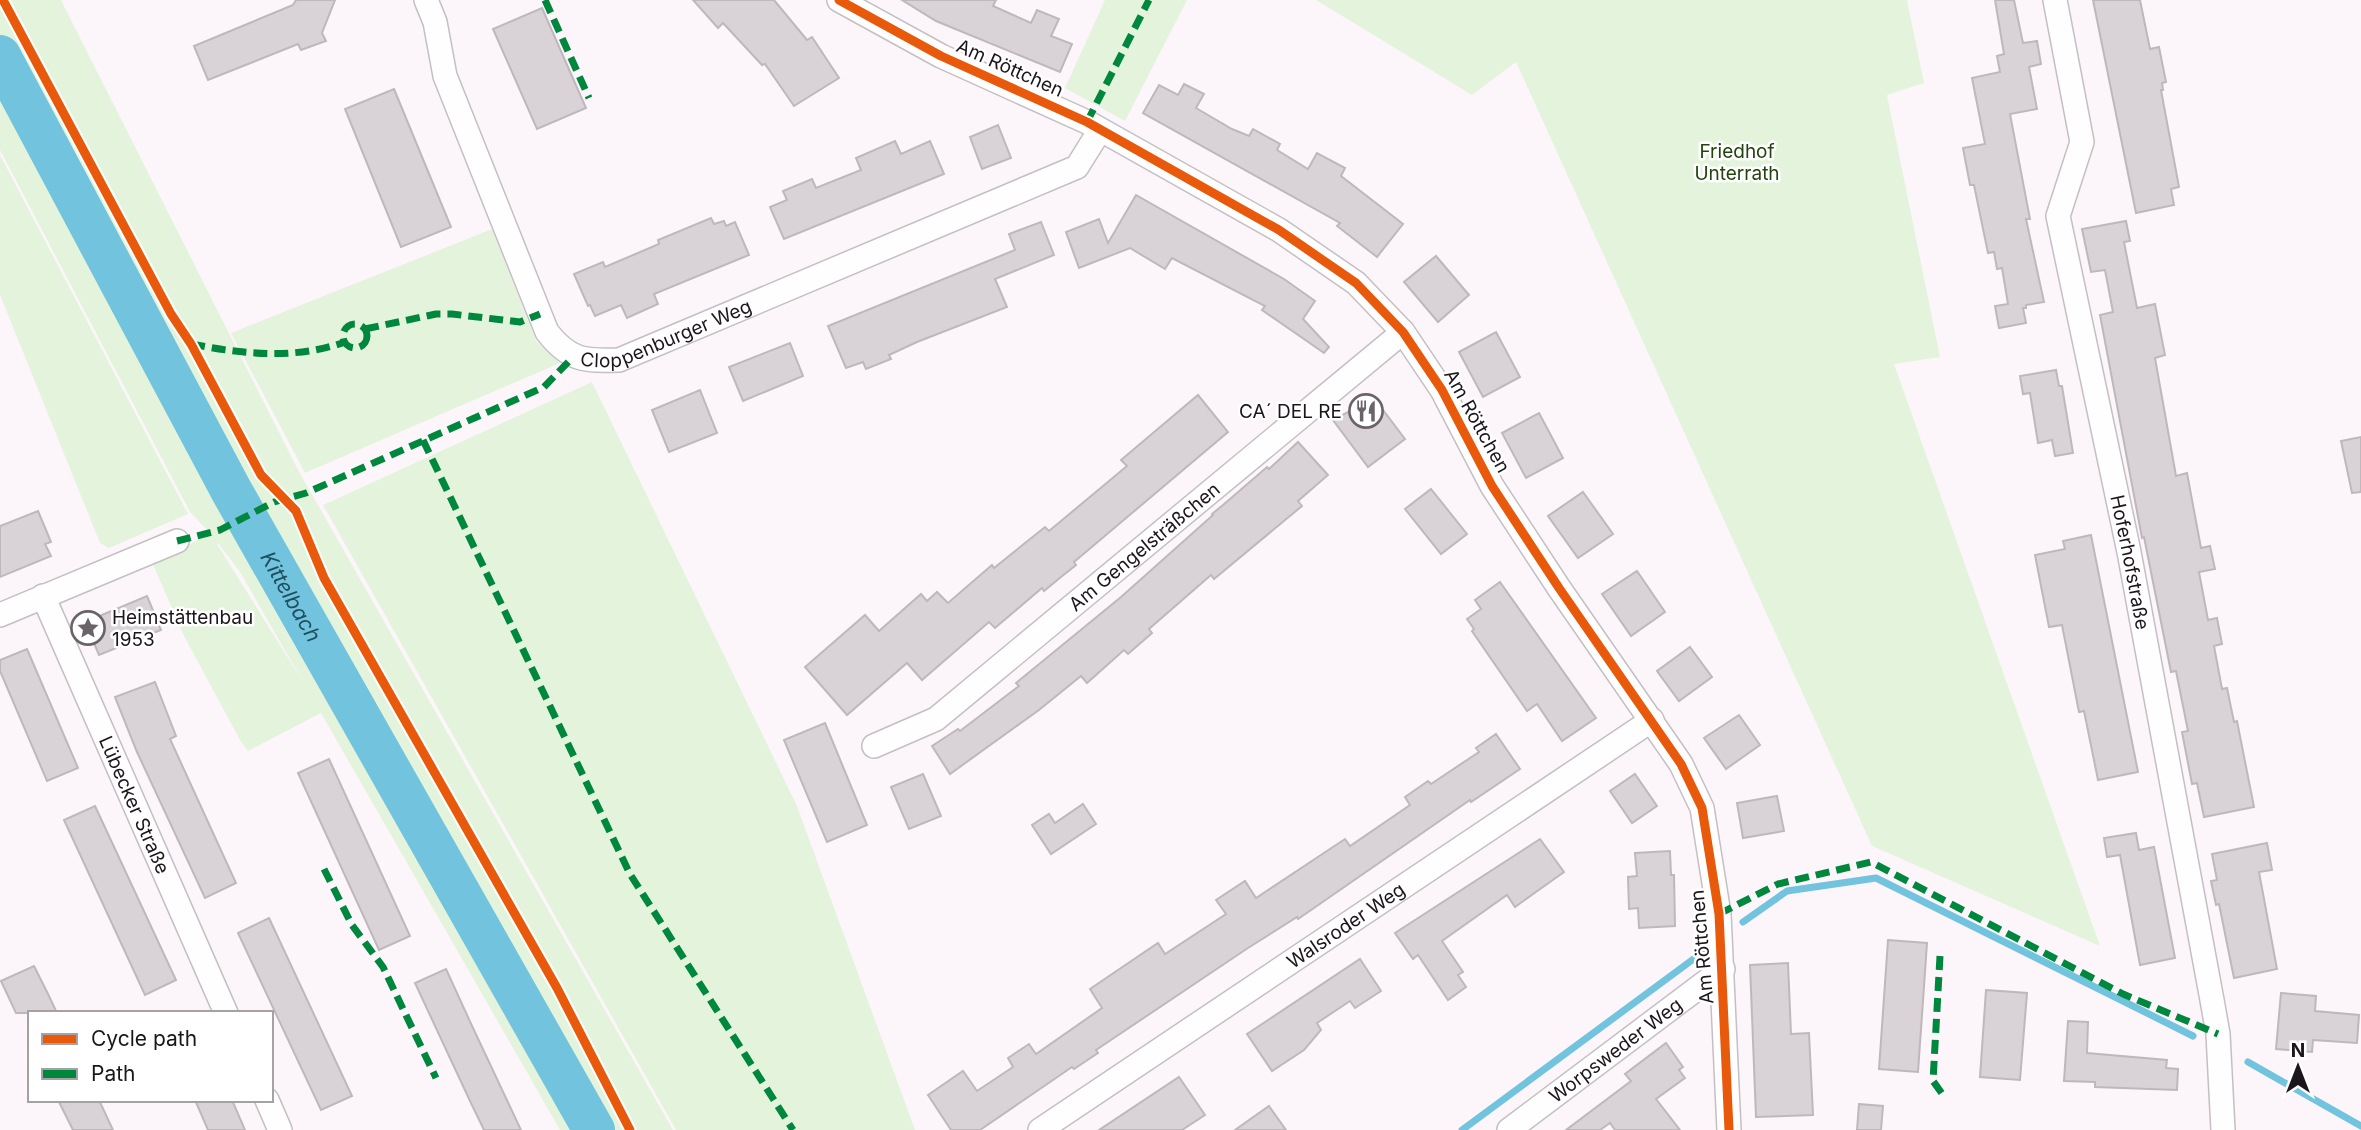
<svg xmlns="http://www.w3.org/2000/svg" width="2361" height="1130" font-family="Inter,sans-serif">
<rect width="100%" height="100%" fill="#fcf6fb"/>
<g fill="#e4f4dc" fill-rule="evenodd">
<path d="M0,0h61l236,468 376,662h-113l-239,-417 -73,38 -7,-9 -57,-106 -32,-74 59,-28 -21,-22 -190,-362zM218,543l22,29 63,110 -86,-138z"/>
<path d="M1105,0h82l-62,121 -60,-33z"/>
<path d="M1316,0h591l17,83 -37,12 53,262 -46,7 206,582 -228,-100 -356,-784 -44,33z"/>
<path d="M0,155l188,359 -79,34 -9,-5 -100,-248z"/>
<path d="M492,229l44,112 24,22 -255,110 -74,-140z"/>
<path d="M592,382l205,424 118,324h-239l-353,-625z"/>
</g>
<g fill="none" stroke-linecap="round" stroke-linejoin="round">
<g stroke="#71c3de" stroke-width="7">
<path d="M1743,922l44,-31 89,-13 317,158"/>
<path d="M2248,1062l113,64"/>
<path d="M1462,1130l241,-178"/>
</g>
<path stroke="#71c3de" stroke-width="42" id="s1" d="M0,56l231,434 363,640"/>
</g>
<g fill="#d9d3d8" stroke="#beb8bd" stroke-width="2">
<path d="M296,0h39l-13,33 4,8 -25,9 -3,-6 -90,36 -14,-34 99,-41z"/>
<path d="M693,0h81l33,40 5,-3 27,41 -45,28 -29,-42 -3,1 -39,-42 -5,5z"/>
<path d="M902,0h94l-3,6 38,17 6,-13 22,9 -8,17 21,8 -12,28 -124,-51z"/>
<path d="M1995,0h19l9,43 14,-2 4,23 -12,3 8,42 -27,5 20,105h-4l18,83 -18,3v3h-3l3,15 -27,5 -4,-22 13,-2 -6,-36 -5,1 -3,-17 -6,1 -14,-68h-4l-7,-37 22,-4 -13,-66 28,-6 -3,-16 7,-2z"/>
<path d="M2093,0h47l10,49 9,-2 7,35 -4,1 1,7h-2l18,97 -8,2 3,16 -38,8z"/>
<path d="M542,8l44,100 -49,21 -44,-100z"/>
<path d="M1184,84l20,10 -8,14 36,21 17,7 4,-7 27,15 -3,6 31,19 9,-16 28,15 -4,8 62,48 -26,33 -40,-31 3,-3 -197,-110 16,-28 19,10z"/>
<path d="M394,89l57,138 -50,20 -56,-138z"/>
<path d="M998,125l13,33 -29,11 -12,-32z"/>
<path d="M895,141l6,13 29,-13 14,33 -160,65 -14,-32 17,-7 -4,-9 29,-12 4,9 45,-18 -5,-12z"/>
<path d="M1136,195l148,84 31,22 -12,18 26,28 -5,6 -62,-43 3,-4 -93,-48 -7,11 -35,-21 -51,20 -13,-36 33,-13 9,24z"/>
<path d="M711,218l3,6 10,-3 2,5 9,-4 14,33 -95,39 4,10 -31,14 -6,-13 -26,11 -5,-11 -2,1 -14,-32 29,-12 2,5 54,-23 -1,-4z"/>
<path d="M2126,221l4,20 -6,1 13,66 18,-4 10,51 -10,3 21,118 11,-3 14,75 9,-2 5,23 -16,3 9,48 9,-2 5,26 -8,2 8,43 5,-1 7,34 3,-1 17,86 -50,10 -7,-34 -5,1 -10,-52 6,-1 -12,-60 -5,1 -27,-135 -2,1 -42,-223 13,-3 -8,-42 -14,2 -9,-43z"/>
<path d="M1041,222l13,33 -59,24 12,28 -90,35 -28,13 2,4 -25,10 -3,-7 -17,6 -18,-42 187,-76 -6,-16z"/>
<path d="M1436,256l33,39 -31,27 -34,-40z"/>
<path d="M1496,332l24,45 -37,20 -24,-45z"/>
<path d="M790,343l13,33 -60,25 -14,-34z"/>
<path d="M2056,370l3,16h3l11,67 -18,3 -3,-16 -14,3 -8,-50 -7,1 -3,-18z"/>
<path d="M700,390l17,43 -48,19 -17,-42z"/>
<path d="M1198,395l30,37 -154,130 2,3 -15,12 -17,14 -2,-3 -47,40 -6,-6 -67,58 -15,-17 -60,52 -42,-48 60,-52 14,16 42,-37 6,7 10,-9 11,11 44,-38 2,3 51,-41 4,4 78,-65 -6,-6z"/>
<path d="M1374,398l31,41 -37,28 -35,-47z"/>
<path d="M1539,413l24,45 -37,20 -24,-45z"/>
<path d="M2361,437v55l-9,1 -11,-52z"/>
<path d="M1298,442l30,33 -30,26 4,5 -88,73 -3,-4 -62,54 3,4 -24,21 -4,-4 -37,33 -6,-7 -42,34 -89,64 -18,-28 26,-17 2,2 59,-45 -3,-3 105,-86 92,-82 -1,-1 11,-9 44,-38 2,2z"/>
<path d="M1431,489l36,45 -26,20 -36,-45z"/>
<path d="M1583,492l30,42 -35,24 -30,-42z"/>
<path d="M38,511l13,31 -6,2 6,12 -51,21v-51z"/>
<path d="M2091,535l47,237 -40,8 -14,-69 -5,1 -17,-87 -13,2 -14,-72 30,-6 -2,-8z"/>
<path d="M1637,571l28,41 -34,24 -29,-42z"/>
<path d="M1500,582l96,136 -34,23 -25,-37 -10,7 -55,-80 2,-2 -7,-10 14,-10 -6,-9z"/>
<path d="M147,596l14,34 -62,25 -14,-33z"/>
<path d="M1690,647l22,30 -33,24 -22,-30z"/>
<path d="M27,649l51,119 -31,13 -47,-110v-11z"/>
<path d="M155,682l21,54 -6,3 66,144 -31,15 -68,-146 -22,-55z"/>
<path d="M1739,715l21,30 -34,24 -22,-31z"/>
<path d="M825,723l42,102 -40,17 -43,-102z"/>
<path d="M1496,734l24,35 -49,33 -1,-2 -172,119 -1,-2 -49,31 -152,102 2,3 -24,16 -2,-2 -92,63h-29l-23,-35 35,-24 14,20 36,-24 -5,-9 21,-14 7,10 66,-46 -12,-19 68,-46 7,11 61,-40 -10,-14 29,-19 11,17 89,-59 5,7 60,-41 -5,-8 23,-16 3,3 48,-32 -3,-4z"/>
<path d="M329,759l81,177 -31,14 -81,-177z"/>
<path d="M923,774l18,42 -32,13 -18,-42z"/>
<path d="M1635,774l22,32 -25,17 -22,-32z"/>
<path d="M1777,796l7,35 -41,7 -6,-35z"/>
<path d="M1083,804l13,20 -45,30 -19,-29 17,-11 6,9z"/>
<path d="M95,806l81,174 -31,15 -81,-175z"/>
<path d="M2136,833l3,17 15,-3 21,111 -35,7 -20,-110 -13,2 -3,-19z"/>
<path d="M1540,839l24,33 -49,35 -8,-12 -65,46 21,31 -5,3 8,12 -18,13 -30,-45 -5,4 -18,-26z"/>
<path d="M2267,843l5,27 -13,2 18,97 -43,9 -15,-74 -3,1 -5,-24 6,-1 -5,-26z"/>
<path d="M1670,851l1,24h3l1,51 -36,2 -1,-20 -9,1 -1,-32 9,-1 -2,-23z"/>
<path d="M269,918l83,178 -31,14 -83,-177z"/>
<path d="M1888,940l39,3 -9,129 -39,-3z"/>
<path d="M1360,959l21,32 -26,17 -5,-7 -33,22 4,7 -17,20 -32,21 -25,-37z"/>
<path d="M1788,963l3,71 18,-1 4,82 -57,2 -6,-152z"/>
<path d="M34,966l15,30 8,17h-41l-15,-32z"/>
<path d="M446,969l27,59 48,102h-37l-14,-29 -55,-118z"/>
<path d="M1986,990l41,3 -7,87 -40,-3z"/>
<path d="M2281,993l35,3 -1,15 44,4 -2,28 -44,-3 -1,12 -36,-3z"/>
<path d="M2068,1021l20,1 -1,31 80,7 -1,8 12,1 -1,21 -82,-3v-5l-31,-1z"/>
<path d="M1666,1043l17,24 -4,3 6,8 -29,21 24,31h-65l-5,-7 -10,7h-34l65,-49 -6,-7z"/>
<path d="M1179,1077l26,38 -23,15h-83z"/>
<path d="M58,1100h41l14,30h-40z"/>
<path d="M195,1100h37l13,30h-37z"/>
<path d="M1859,1104l24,2 -2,24h-24z"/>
<path d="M1269,1106l17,24h-51z"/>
</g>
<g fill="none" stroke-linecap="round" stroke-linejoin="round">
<g stroke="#c4bfc4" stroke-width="26">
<g id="street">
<path id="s2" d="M426,0l9,22 10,54 102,256c23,29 37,29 72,28l458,-193 23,-37"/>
<path d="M839,0l102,56 146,66 192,108 77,53 47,49 39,58 50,96 67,102 122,176 21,44 17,106 10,216"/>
<path id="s3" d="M2055,0l27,142 -24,74 71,336 83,448 6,34 5,96"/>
<path id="s4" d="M43,596l183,417"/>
<path d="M0,615l177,-74"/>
<path id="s5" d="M874,746l62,-27 467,-387"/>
<path d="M267,1100l13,30"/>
<path id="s6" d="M1040,1130l612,-410"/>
<path id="s7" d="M1509,1130l214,-161"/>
</g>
</g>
<use href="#street" stroke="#fffefe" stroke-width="23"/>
<g stroke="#00873e" stroke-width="7" stroke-dasharray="14 7" stroke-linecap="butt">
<path d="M545,0l44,98"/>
<path d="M1087,122l62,-122"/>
<circle cx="355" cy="336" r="12"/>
<path d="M365,329l71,-15h16l68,8 20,-8"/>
<path d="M191,344c52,10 103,16 154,-2"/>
<path d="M423,440l207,434 163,256"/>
<path d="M177,541l43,-11 54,-28 32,-9 238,-106 29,-30"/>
<path d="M324,869l28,56 31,42 53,111"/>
<path d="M1719,914l59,-30 93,-22 252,132 95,40"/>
<path d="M1940,956l-7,125 10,14"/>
</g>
<g stroke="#fff" stroke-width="13">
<g id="cycleway">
<path d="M3,0l168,314 20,30 70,131 35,36 28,67 233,410 73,142"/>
<path d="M839,0l102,56 146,66 192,108 77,53 47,49 39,58 50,96 67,102 122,176 21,44 17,106 10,216"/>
</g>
</g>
<use href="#cycleway" stroke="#e8590c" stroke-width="9"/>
</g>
<defs>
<g id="restaurant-ring" transform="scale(1.75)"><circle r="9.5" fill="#fff" stroke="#6a646a" stroke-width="1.5"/><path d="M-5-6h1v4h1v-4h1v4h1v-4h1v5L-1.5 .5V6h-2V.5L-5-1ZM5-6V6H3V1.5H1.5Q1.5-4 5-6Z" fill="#6a646a"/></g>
<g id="sight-ring" transform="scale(1.75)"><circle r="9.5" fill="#fff" stroke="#6a646a" stroke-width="1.5"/><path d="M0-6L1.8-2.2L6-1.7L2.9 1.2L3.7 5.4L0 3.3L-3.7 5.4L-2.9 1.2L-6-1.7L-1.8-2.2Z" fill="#6a646a"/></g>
</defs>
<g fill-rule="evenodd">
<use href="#restaurant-ring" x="1366" y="411"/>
<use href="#sight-ring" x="88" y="628"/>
</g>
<g text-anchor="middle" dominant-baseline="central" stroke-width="5" stroke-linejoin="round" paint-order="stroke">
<g font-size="19" fill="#1c161c" stroke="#fff">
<text transform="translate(1010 68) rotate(24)">Am Röttchen</text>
<text stroke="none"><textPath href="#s2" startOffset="488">Cloppenburger Weg</textPath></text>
<text transform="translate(1477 421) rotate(61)">Am Röttchen</text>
<text stroke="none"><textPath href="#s5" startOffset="338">Am Gengelsträßchen</textPath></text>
<text stroke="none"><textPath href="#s3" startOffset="576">Hoferhofstraße</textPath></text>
<text stroke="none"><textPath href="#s4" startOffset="228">Lübecker Straße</textPath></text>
<text stroke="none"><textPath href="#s6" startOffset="368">Walsroder Weg</textPath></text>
<text transform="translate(1702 947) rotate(-95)">Am Röttchen</text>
<text stroke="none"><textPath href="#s7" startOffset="133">Worpsweder Weg</textPath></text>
</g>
<g font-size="19" fill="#23430f" stroke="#fff">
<text x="1737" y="151">Friedhof<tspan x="1737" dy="22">Unterrath</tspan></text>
</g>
<g font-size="19" fill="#1c161c" stroke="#fff" text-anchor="end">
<text x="1342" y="411">CA´ DEL RE</text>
<text x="112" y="617" text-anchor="start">Heimstättenbau<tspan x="112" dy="22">1953</tspan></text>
</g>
<g font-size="21" font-style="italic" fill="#1f4f5f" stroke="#fff">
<text stroke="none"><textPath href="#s1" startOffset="614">Kittelbach</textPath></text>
</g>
</g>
<rect x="28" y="1011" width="245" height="91" fill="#ffffff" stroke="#a4a2a4" stroke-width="2"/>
<rect x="42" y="1034" width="35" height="10" fill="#e8590c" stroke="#a4a2a4" stroke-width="2"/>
<text x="91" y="1046" font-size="21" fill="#1c161c">Cycle path</text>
<rect x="42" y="1069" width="35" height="10" fill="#00873e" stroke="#a4a2a4" stroke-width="2"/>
<text x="91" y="1081" font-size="21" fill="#1c161c">Path</text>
<g transform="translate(2298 1067)" stroke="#ffffff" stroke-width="5" paint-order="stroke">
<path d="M0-5L12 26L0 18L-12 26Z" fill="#1c161c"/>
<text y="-10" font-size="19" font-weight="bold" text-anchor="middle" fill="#1c161c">N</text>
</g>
</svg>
